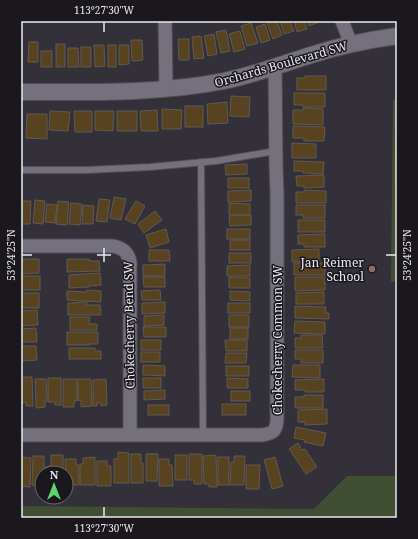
<svg xmlns="http://www.w3.org/2000/svg" width="418" height="539" font-family="'Noto Serif',serif">
<rect width="100%" height="100%" fill="#333039"/>
<g fill="#404f34">
<path d="M393,100h4v182h-6z"/>
<path d="M347,476h50v42h-376v-12l293,3z"/>
</g>
<g fill="#584321" stroke="#605a50">
<path d="M271,21h6l5,14 -9,4 -6,-16z"/>
<path d="M280,21h10l4,10 -10,3z"/>
<path d="M294,21h10l3,8 -10,3z"/>
<path d="M307,21h12v1l-10,4z"/>
<path d="M251,23l7,20 -11,3 -6,-20z"/>
<path d="M265,24l5,16 -9,3 -5,-16z"/>
<path d="M226,30l4,21 -9,2 -5,-21z"/>
<path d="M240,31l5,18 -11,3 -5,-18z"/>
<path d="M214,34l3,20 -9,2 -4,-20z"/>
<path d="M201,36l3,22 -10,1 -2,-22z"/>
<path d="M178,39h11v21h-10z"/>
<path d="M131,40h11l1,20 -11,1z"/>
<path d="M29,42h9v20h-10z"/>
<rect x="56" y="44" width="9" height="23"/>
<path d="M94,45h10l1,21 -10,1z"/>
<rect x="108" y="45" width="8" height="22"/>
<path d="M119,45h10v19l-10,1z"/>
<rect x="81" y="47" width="10" height="20"/>
<path d="M68,48h10l1,19h-11z"/>
<rect x="41" y="51" width="11" height="16"/>
<path d="M305,76h21v14h-29v-12h8z"/>
<path d="M294,93h31v14h-22v-2h-9z"/>
<path d="M231,96l19,1 -1,20 -19,-1z"/>
<path d="M227,102l1,21 -20,1 -1,-20z"/>
<rect x="185" y="106" width="18" height="21"/>
<path d="M303,108l20,1v16l-30,-1v-14h10z"/>
<path d="M162,109l20,1 -1,19h-19z"/>
<path d="M157,110l1,21h-17l-1,-20z"/>
<path d="M50,111l20,1 -2,19 -19,-1z"/>
<path d="M74,111h18v21h-17z"/>
<path d="M95,111h19l-1,20 -18,-1z"/>
<rect x="117" y="111" width="20" height="20"/>
<path d="M27,114h20v25l-21,-1z"/>
<path d="M293,126l32,1 -1,14h-20v-3h-11z"/>
<path d="M292,143l24,1v14h-24z"/>
<path d="M294,161l30,1 -1,12 -20,-1v-2h-9z"/>
<path d="M247,164v10l-21,1 -1,-10z"/>
<path d="M324,175v12l-20,1v-2h-7l-1,-10z"/>
<rect x="228" y="178" width="21" height="10"/>
<path d="M251,190v11l-23,1v-11z"/>
<path d="M304,190l22,1v12h-30v-11h8z"/>
<path d="M114,197l12,2 -5,21 -11,-2z"/>
<path d="M99,199l11,1 -3,22 -11,-1z"/>
<path d="M35,200l10,1 -2,23 -10,-1z"/>
<path d="M21,201h10l-1,23h-9z"/>
<path d="M58,201l11,1 -2,23 -11,-1z"/>
<path d="M136,201l9,5 -10,18 -10,-5z"/>
<path d="M71,203l11,1 -2,21 -11,-1z"/>
<path d="M229,203l21,1v11h-21z"/>
<path d="M47,204l10,1 -2,18 -10,-1z"/>
<path d="M83,205l11,1 -1,18h-11z"/>
<path d="M296,205h29v13h-22v-3h-7z"/>
<path d="M155,211l7,9 -18,13 -6,-9z"/>
<path d="M251,215v10l-21,1 -1,-10z"/>
<rect x="298" y="220" width="27" height="12"/>
<path d="M166,229l3,13 -19,6 -4,-13z"/>
<rect x="227" y="229" width="23" height="10"/>
<path d="M325,234v13h-21v-3h-6v-9z"/>
<rect x="230" y="240" width="20" height="10"/>
<path d="M319,249v12l-27,1v-12z"/>
<path d="M149,250h20l1,11h-21z"/>
<rect x="229" y="253" width="22" height="10"/>
<path d="M21,259h18v14l-18,1z"/>
<path d="M67,259h22v2h10l1,10 -33,1z"/>
<rect x="294" y="263" width="31" height="12"/>
<path d="M165,264v12h-22v-11z"/>
<path d="M250,265v11h-23v-10z"/>
<path d="M100,273l1,12 -12,1v1l-20,1v-13z"/>
<rect x="21" y="276" width="19" height="14"/>
<path d="M143,277h22v10h-21z"/>
<path d="M229,277l21,1v10h-21z"/>
<path d="M295,277h30v13l-30,1z"/>
<path d="M87,290l14,1v11l-34,-2v-9l20,1z"/>
<path d="M160,290l1,10h-19l-1,-9z"/>
<path d="M230,291l20,1v9l-20,-1z"/>
<path d="M324,292v12h-28v-11z"/>
<rect x="21" y="293" width="18" height="15"/>
<path d="M87,302v3h13l1,10h-33v-12z"/>
<path d="M165,302v11l-23,1v-11z"/>
<rect x="228" y="303" width="22" height="10"/>
<path d="M295,306l31,1 -1,6h4v6l-34,-1z"/>
<path d="M37,310l1,15 -17,1v-15z"/>
<path d="M164,315v10l-20,1v-10z"/>
<rect x="229" y="315" width="20" height="12"/>
<path d="M70,317h20l-1,7h8v6h-27z"/>
<path d="M295,321l30,1v12l-31,-1z"/>
<path d="M143,327h23v10h-22z"/>
<path d="M36,328l1,14h-16v-13z"/>
<rect x="230" y="328" width="18" height="11"/>
<path d="M67,332h31v12h-8v1h-23z"/>
<path d="M301,335h21l1,13h-28v-10h6z"/>
<rect x="141" y="340" width="20" height="10"/>
<path d="M225,340h22v11h-21z"/>
<path d="M21,346h15l1,14 -16,1z"/>
<path d="M69,348h26v3h6v8h-32z"/>
<path d="M295,350h28v13h-22v-4h-6z"/>
<rect x="141" y="352" width="19" height="10"/>
<path d="M226,353h21l-1,10h-21z"/>
<path d="M143,365l22,1v10l-22,-1z"/>
<path d="M293,365h27v13l-28,-1z"/>
<rect x="226" y="366" width="23" height="10"/>
<path d="M21,377h11l1,29h-7v-4l-5,1z"/>
<path d="M48,378h13v27h-6v-3h-7z"/>
<rect x="143" y="378" width="18" height="10"/>
<path d="M227,378l21,1v9h-21z"/>
<path d="M35,379h11l1,22 -2,1v5l-9,1z"/>
<path d="M63,379h14v22h-3v6h-11z"/>
<path d="M78,379h13l1,27 -11,1v-7l-3,1z"/>
<path d="M106,379l1,26 -6,1v-3h-4v3h-4v-26z"/>
<path d="M324,379v13h-19v-2h-10v-10z"/>
<path d="M165,390v9l-21,1v-9z"/>
<rect x="231" y="391" width="19" height="10"/>
<path d="M304,395h19v13h-28v-11h9z"/>
<rect x="222" y="404" width="24" height="11"/>
<rect x="148" y="405" width="21" height="10"/>
<path d="M327,409v15l-22,1v-3h-7v-12z"/>
<path d="M296,427l30,6 -3,13 -19,-4 1,-2 -11,-2z"/>
<path d="M298,443l4,7 3,-1 12,18 -11,7 -17,-25z"/>
<path d="M118,452l11,1v30h-15v-24h4z"/>
<path d="M131,454h10v9h2v20h-12z"/>
<path d="M146,454h12l-1,27h-11z"/>
<path d="M189,454h13v30h-8v-4h-5z"/>
<path d="M51,455h12v18h-15v-7h3z"/>
<rect x="175" y="455" width="12" height="25"/>
<path d="M216,455l1,32h-8v-3h-5l-1,-28z"/>
<path d="M33,456h11v11h3v6h-5v12h-10z"/>
<path d="M234,456h11l-1,29h-14l1,-23h3z"/>
<path d="M21,457l10,1 -1,29 -9,-1z"/>
<path d="M95,457v28h-15v-21h3v-6z"/>
<rect x="218" y="457" width="11" height="28"/>
<path d="M275,457l8,29 -11,3 -8,-29z"/>
<path d="M65,459h11v6h3v20h-13z"/>
<path d="M159,459h10v6h3l1,21h-14z"/>
<path d="M97,461h10v5h4v20h-14z"/>
<path d="M246,465h14l-1,24h-13z"/>
</g>
<g fill="none" stroke-linecap="round" stroke-linejoin="round">
<g stroke="#514e56" stroke-width="8">
<g id="service">
<path d="M201,162l2,272"/>
<path d="M21,170h66l63,-3 66,-6 60,-10"/>
</g>
</g>
<g stroke="#514e56" stroke-width="15">
<g id="minor">
<path d="M165,21l1,68"/>
<path d="M342,21l9,23"/>
<path d="M21,246h92c10,2 15,6 17,16v172"/>
<path d="M21,435h241c11,-2 14,-3 15,-15v-226l-1,-28 -1,-99"/>
</g>
</g>
<g stroke="#514e56" stroke-width="18">
<path id="tertiary" d="M21,92c68,0 136,2 203,-11 30,-6 58,-17 87,-26 28,-9 57,-15 86,-19"/>
</g>
<use href="#service" stroke="#75717c" stroke-width="6"/>
<use href="#minor" stroke="#75717c" stroke-width="13"/>
<use href="#tertiary" stroke="#75717c" stroke-width="16"/>
</g>
<path fill="none" stroke="#eae8ef" stroke-width="1.5" d="M104,22v10M104,248v14M22,255h10M97,255h14M386,255h10M104,507v10"/>
<circle fill="#8d6e63" stroke="#1a181d" stroke-width="1.5" cx="372" cy="269" r="4"/>
<g text-anchor="middle" dominant-baseline="central" stroke-width="3" stroke-linejoin="round" paint-order="stroke">
<g font-size="12" fill="#eae8ef" stroke="#1a181d">
<text transform="translate(281 64) rotate(-16)">Orchards Boulevard SW</text>
<text transform="translate(129 325) rotate(-91)">Chokecherry Bend SW</text>
<text transform="translate(277 340) rotate(-90)">Chokecherry Common SW</text>
</g>
<g font-size="12" fill="#eae8ef" stroke="#1a181d" text-anchor="end">
<text x="364" y="262">Jan Reimer<tspan x="364" dy="14">School</tspan></text>
</g>
</g>
<rect width="418" height="539" fill="none" stroke="#1a181d" stroke-width="44"/>
<g transform="translate(54 485)"><circle r="19" fill="#1a181d" stroke="#6d6b71"/>
<path d="M0-3L7 15L0 10L-7 15Z" fill="#5dd56d"/>
<text y="-6" font-size="11" font-weight="bold" text-anchor="middle" fill="#eae8ef">N</text>
</g>
<rect x="22" y="22" width="374" height="495" fill="none" stroke="#eae8ef" stroke-width="1.5"/>
<g font-size="10" text-anchor="middle" fill="#eae8ef">
<text x="104" y="14">113°27'30"W</text>
<text transform="translate(11 255) rotate(-90)" y="4">53°24'25"N</text>
<text transform="translate(407 255) rotate(-90)" y="4">53°24'25"N</text>
<text x="104" y="532">113°27'30"W</text>
</g>
</svg>
